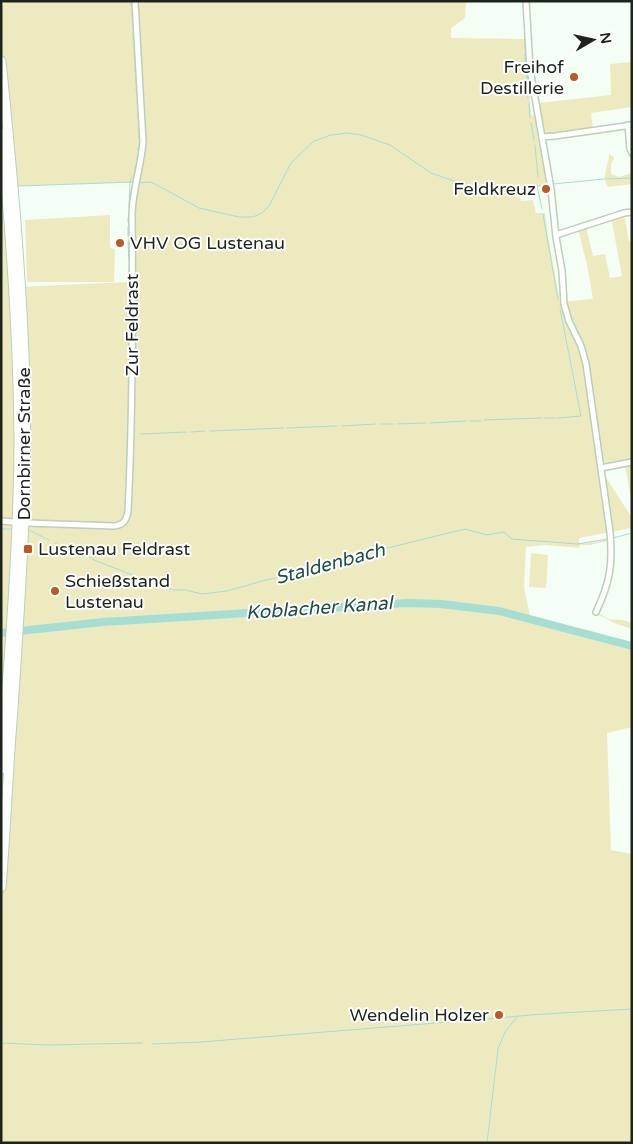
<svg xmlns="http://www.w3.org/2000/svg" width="633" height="1144" font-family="'Varela Round',sans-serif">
<rect width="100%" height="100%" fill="#f5fef4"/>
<g fill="#eeeabf">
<path d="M7,1h126l9,138 -7,43 -119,4 -11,-109 -4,-29v-41z"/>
<path d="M138,1h328l-1,17 -14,10v10l75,1 5,76h4l14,68 -30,7 2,11 12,-1 3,13h9l3,23 12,66 33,-3 -6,-34 -9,-36 8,-3 7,30 12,-2 5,24 12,-2 -11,-59 13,-4 5,28h3v221l-31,6 -13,-91 -7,-25 8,38 11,78 32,50v10l-53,10v5h6l23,-4v2l-18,4h-10l-1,3 -34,-3 -19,2 -2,40 6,29 -45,-10 -49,-5h-47l-57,5 -168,9 -53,4 -103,10v5c96,-9 192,-17 288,-22 40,-3 80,-6 121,-6 10,0 20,0 30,1 63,5 124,24 185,42v78l-25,6 4,117 21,4v289h-631v-983l16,127 113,-5 3,-32 1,-45 10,-85z"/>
<path d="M632,62v45l-41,6 2,16c-13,1 -38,8 -49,3l-5,-29 72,-8 -1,-31z"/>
<path d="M609,154l5,3 -3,8v9l8,3 13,-4v11l-24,3c-7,-11 1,-22 1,-33z"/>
<path d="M110,215v32l5,3 -1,32h-87l-2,-62z"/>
<path d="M632,464v40l-7,-39z"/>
<path d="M531,553l17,2 -2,33 -17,-1z"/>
<path d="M599,613l9,6 15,1 9,3v6l-18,-6 -15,-8z"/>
</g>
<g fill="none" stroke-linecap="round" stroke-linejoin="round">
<g stroke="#a6ded4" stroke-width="1">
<path d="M131,1v5"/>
<path d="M132,12v5"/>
<path d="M133,22v6"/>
<path d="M133,33v6"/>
<path d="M525,41v8"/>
<path d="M134,44v5"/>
<path d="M134,54l1,6"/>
<path d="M525,54v12"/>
<path d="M135,65v6"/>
<path d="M526,71l2,27"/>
<path d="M136,76v7"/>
<path d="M136,88l1,7"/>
<path d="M137,100l1,7"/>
<path d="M529,103l1,15"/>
<path d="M138,112v6"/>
<path d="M139,123v6"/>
<path d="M531,123l3,17"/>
<path d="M139,134v5"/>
<path d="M139,145v-2"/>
<path d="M535,145l3,32"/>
<path d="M138,150v-2"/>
<path d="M137,159v-1"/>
<path d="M135,170v-3"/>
<path d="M139,183l11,-1 5,2 44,24 40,9h14l9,-4 7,-7 22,-43 23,-22 17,-6 16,-2 14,2 29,10 41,28 26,9 18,4 35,3 39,-4"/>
<path d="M553,184l51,-5 28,-1"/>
<path d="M18,186l117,-4"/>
<path d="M537,186l5,23"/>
<path d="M129,207l1,-25 2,-5"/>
<path d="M129,214v-3"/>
<path d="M543,214l15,85"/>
<path d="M128,218v4"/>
<path d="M128,236v-9"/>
<path d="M128,242l1,19"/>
<path d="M129,270v22"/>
<path d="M129,297v30"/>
<path d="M129,332v6"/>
<path d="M129,348v-5"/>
<path d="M129,390v-37"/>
<path d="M545,418h11"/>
<path d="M558,418l23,-2 -21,-107"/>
<path d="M484,420l58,-2"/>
<path d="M470,421h11"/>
<path d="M430,423l36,-2"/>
<path d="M381,424h12"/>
<path d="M397,424l29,-1"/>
<path d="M342,426l34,-2"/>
<path d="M287,428l50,-2"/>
<path d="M210,431l74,-3"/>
<path d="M191,432l14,-1"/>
<path d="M141,434l46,-2"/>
<path d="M127,480l1,-17"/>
<path d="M1,529h10"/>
<path d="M29,530l20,10"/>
<path d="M613,538l19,-5"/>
<path d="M55,543l9,5 20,5 10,7 72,28 8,2h12l16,4 25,-3 39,-11 37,-8 72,-21 90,-22 22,6 17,-3 8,7 65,5 31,-5"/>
<path d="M1,1043l47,2 94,-2"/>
<path d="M152,1044l49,-2 297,-24c45,-5 89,-6 134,-9"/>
<path d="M487,1143l11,-94 7,-17 12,-15"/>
</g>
<path stroke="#a6ded4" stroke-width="8" d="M1,633l102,-11 305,-19 33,1 58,7 133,35"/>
<g stroke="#b9d1b7" stroke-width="8">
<g id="street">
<path d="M526,1l4,68 21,120 5,48 6,34 2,33 5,17 12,25 5,18 24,168c3,32 0,51 -14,80"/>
<path d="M628,125l2,24 2,4"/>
<path d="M542,137l13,-1 77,-11"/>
<path d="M556,235l68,-22 8,-1"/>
<path d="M601,468l31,-6"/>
<path d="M1,521l12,1"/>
<path d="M28,523l86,3c9,-1 12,-5 14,-14 5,-100 5,-199 4,-299 1,-24 9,-47 11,-71l-8,-141"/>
</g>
</g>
<g stroke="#b9d1b7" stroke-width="11">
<g id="primary">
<path d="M1,61c11,108 21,216 24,324 3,108 -5,216 -12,324 -5,59 -7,119 -12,178"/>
<path d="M1,133c10,100 17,200 18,301 0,112 -10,224 -18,335"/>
</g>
</g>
<use href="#street" stroke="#fff" stroke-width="5"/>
<use href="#primary" stroke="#fff" stroke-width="9"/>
</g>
<g fill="#bd5924" stroke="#fff" stroke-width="2">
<circle cx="574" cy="77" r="5"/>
<circle cx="546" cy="189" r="5"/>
<circle cx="120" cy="243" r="5"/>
<rect x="23" y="544" width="10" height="10" rx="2.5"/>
<circle cx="55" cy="591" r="5"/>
<circle cx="499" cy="1015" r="5"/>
</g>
<g text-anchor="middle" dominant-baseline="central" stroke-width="4" stroke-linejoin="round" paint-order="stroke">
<g font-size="18" fill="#1c241b" stroke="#fff" text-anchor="end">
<text x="564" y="67">Freihof<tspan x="564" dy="21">Destillerie</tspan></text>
<text x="536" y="189">Feldkreuz</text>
<text x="130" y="243" text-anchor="start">VHV OG Lustenau</text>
<text x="38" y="549" text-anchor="start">Lustenau Feldrast</text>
<text x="65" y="581" text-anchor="start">Schießstand<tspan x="65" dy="21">Lustenau</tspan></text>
<text x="489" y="1015">Wendelin Holzer</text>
</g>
<g font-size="18" fill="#1c241b" stroke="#fff">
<text transform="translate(132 325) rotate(-90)">Zur Feldrast</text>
<text transform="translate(24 444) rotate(-90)">Dornbirner Straße</text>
</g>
<g font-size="19" font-style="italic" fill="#1d4e47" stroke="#fff">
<text transform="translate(330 564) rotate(-15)">Staldenbach</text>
<text transform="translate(319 608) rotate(-4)">Koblacher Kanal</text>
</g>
</g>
<rect width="633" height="1144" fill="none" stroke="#1c241b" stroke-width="5"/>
<g transform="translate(593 40) rotate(81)" stroke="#ffffff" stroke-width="4" paint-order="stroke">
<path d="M0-4L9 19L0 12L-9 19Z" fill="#1c241b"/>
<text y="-8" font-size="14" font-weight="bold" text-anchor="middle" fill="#1c241b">N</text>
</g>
</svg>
